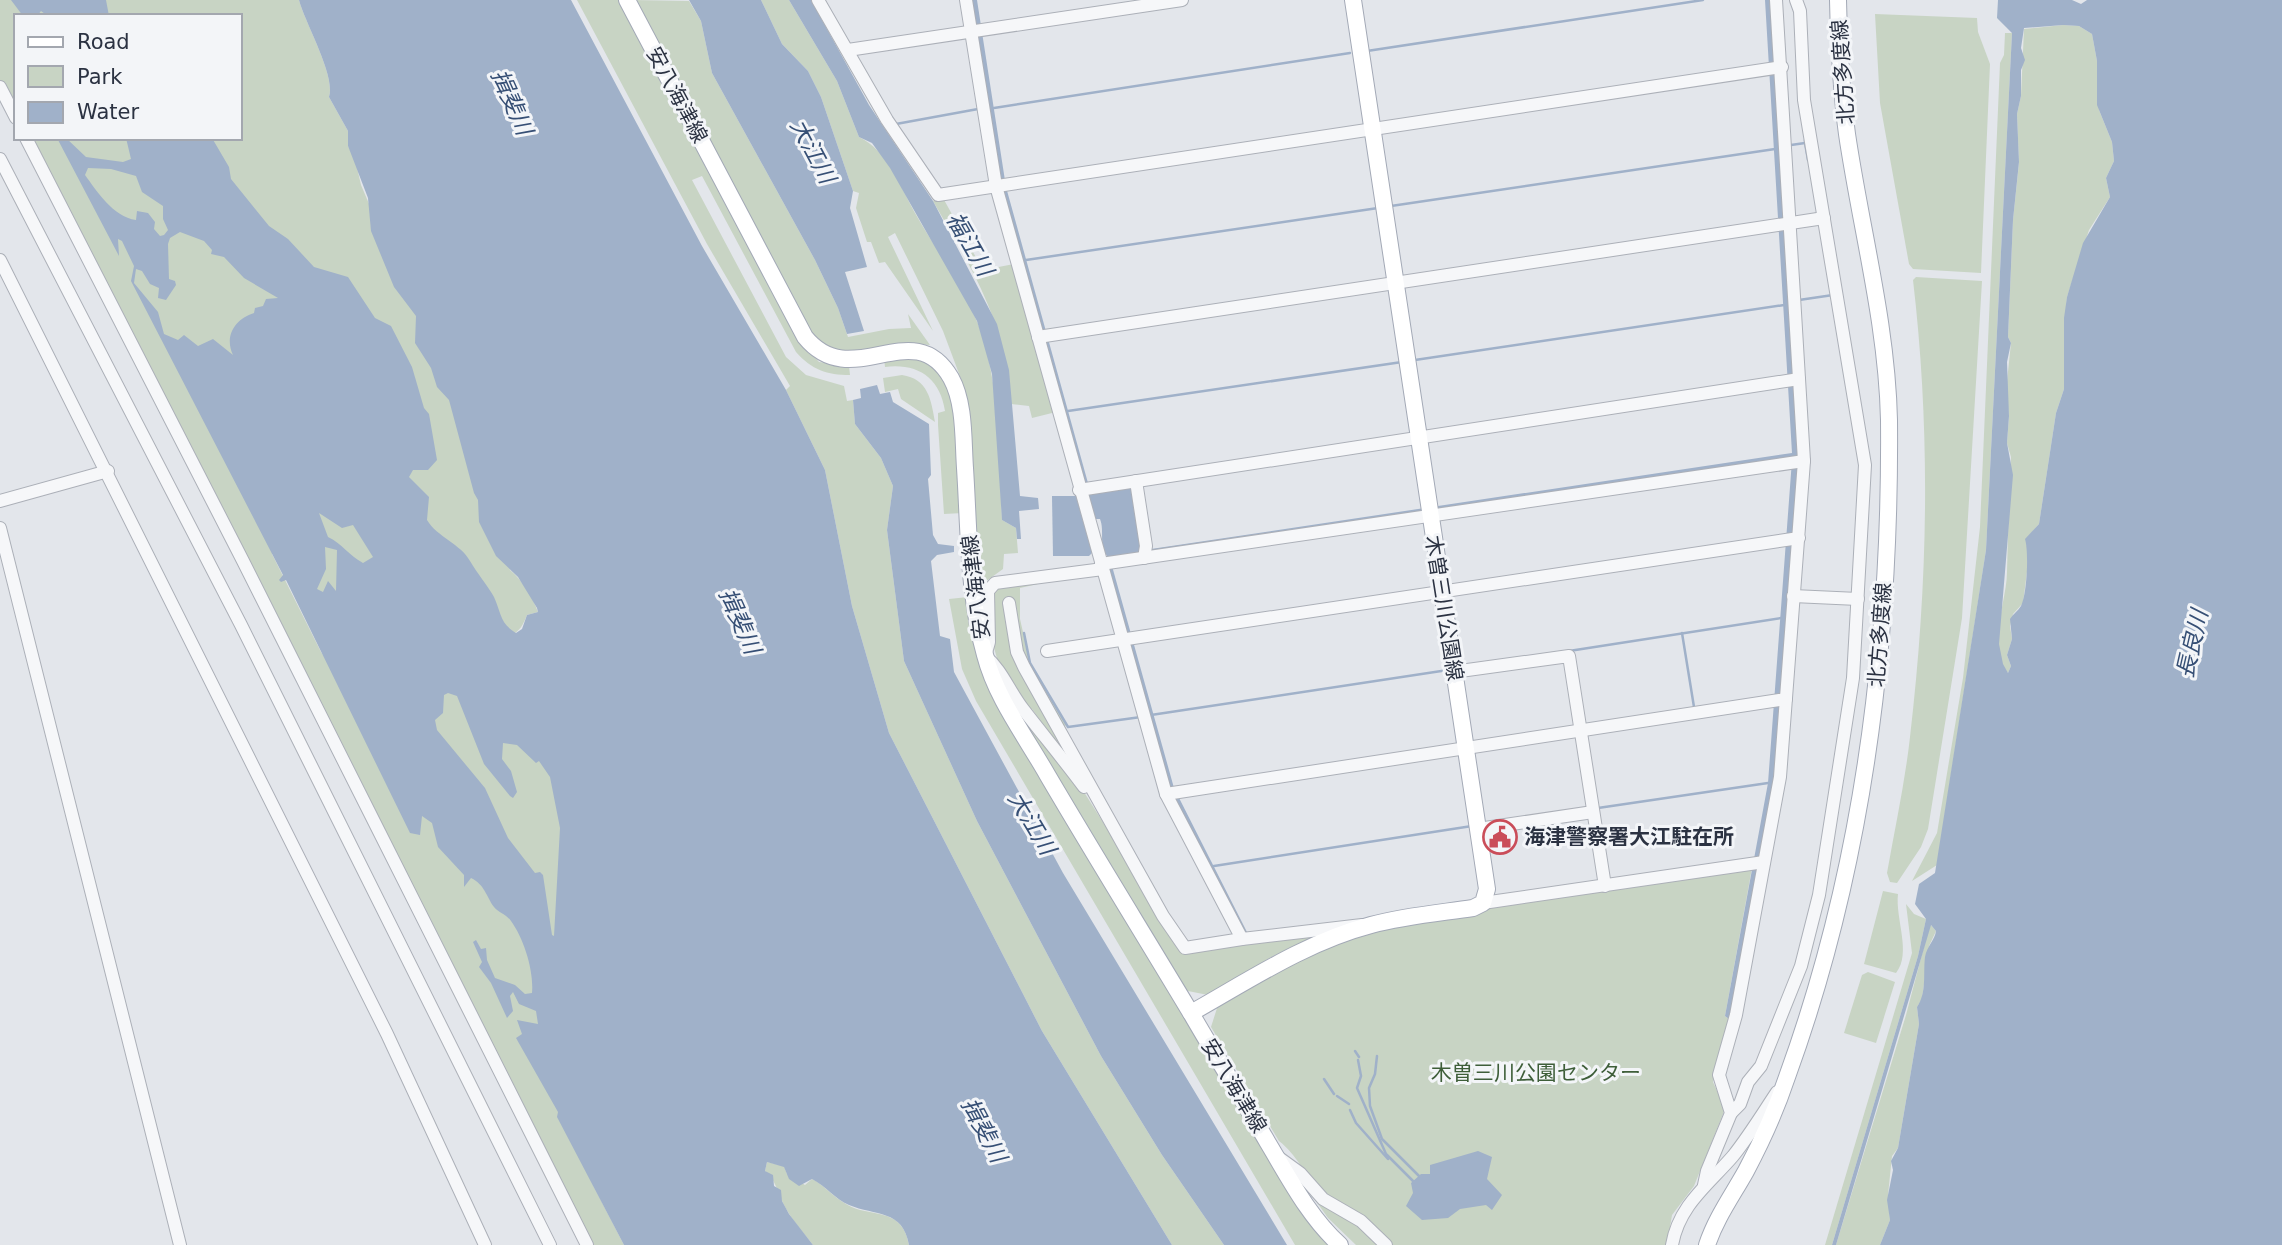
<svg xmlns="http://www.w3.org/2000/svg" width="2282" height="1245" font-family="'DejaVu Sans','Noto Sans JP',sans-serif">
<rect width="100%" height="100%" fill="#e3e6eb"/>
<g fill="#c8d4c4">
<path d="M0,0h59l5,16h-48v94l-16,-30z"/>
<path d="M94,0h205c6,23 37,76 30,97l19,34v15l7,13 6,26 89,209 60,176c13,11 22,26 28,42l-11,3c-4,10 -7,16 -17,21l-74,-84 -125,-280 -129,-134h58v-122h-145z"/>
<path d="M577,0h45l183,346 14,16 30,4 1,9c-23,0 -38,-5 -54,-23l-94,-176 -10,4 94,177 20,18 38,11 3,15 6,-1 2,24 26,34 12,28 -6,44 17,131 73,160 124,235 61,99 62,90h-52l-130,-214 -153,-298 -37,-127 -27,-136 -39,-80 4,-4 -83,-142z"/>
<path d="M632,0l57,1 12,20 11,52 103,187 23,48 10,29 41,-8 22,-1 -3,-14 22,31 -26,-2 -68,11 -30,-21z"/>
<path d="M761,0h28l48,81 22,56c28,13 41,49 56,76 21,37 47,71 63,111 23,62 21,131 24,196l14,8 2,25 -14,1 -1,15 -18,13 1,57 -8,-48 -10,-168 -7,-44 -18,-48 -48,-98 -7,4 45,94 -48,-69 -6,1 -8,-21h-4l-11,-34 3,-15 -6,-2 -32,-94 -13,-26 -26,-27z"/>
<path d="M1875,14l102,4 1,14 12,32 -9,209 -68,-4 -4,-5 -29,-161z"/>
<path d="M2063,25l16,1 13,8 5,27 2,49 13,32 2,19 -8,17 4,19 -21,33 -22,67 -3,37v55l-8,24 -17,111 -13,15 3,17 -6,47 -10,11 -3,12 2,13 -5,16 4,11 -3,7c-22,-25 -1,-72 -1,-101 1,-38 2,-76 4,-115l-4,-14 2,-27 -3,-25 5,-48 -3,-6 5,-117 6,-57 -2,-49 4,-18 3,-67z"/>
<path d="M2005,33h7l-26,517 -49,315 -25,16 25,-48 26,-155 17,-151 20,-464 4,-8z"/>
<path d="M30,138h110l138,154 46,68 -52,194 49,98 106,157 93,113 74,265 30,58h-30z"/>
<path d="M943,198l40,72 31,-6 42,148 -24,6 -3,-12 -18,-2c-4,-80 -39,-135 -78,-203z"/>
<path d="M1916,277l66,4 -20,337 -34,211 -7,18 -24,36 -7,-1 -3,-9c8,-45 18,-91 23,-136 18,-153 21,-304 3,-457z"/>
<path d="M884,358c11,1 27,-1 38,3 44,17 37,112 41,152l-19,1 -6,-89v-12l7,-2c-5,-33 -27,-48 -60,-44z"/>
<path d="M902,375c26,4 29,24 33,47l-34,-23 -3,-10 -13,3 -2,-14z"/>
<path d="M317,482l65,76 -26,29 -40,9z"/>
<path d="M1056,580l-36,8v31l10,44 36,61 -3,9 -48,-82 68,130 -51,-72h-5l-29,-47 -5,-18 -1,-53 5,-4z"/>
<path d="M968,597l29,100 295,501 37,47h-34l-319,-544 -14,-32 -13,-70z"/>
<path d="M996,671l83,113 105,168 157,-25 -68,29 -65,39 -25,-5 -104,-166z"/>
<path d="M444,681l115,87 5,195 -144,-263z"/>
<path d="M1752,868l-27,148 4,3 -16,63 12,27 -31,77 -22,29 -5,30h-275c-21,-25 -52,-36 -74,-58 -16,-15 -20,-31 -39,-46l-68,-114 7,-22 83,-48 69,-25 127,-26z"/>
<path d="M1883,891l15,3c-3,25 14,59 -2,79l-32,-9z"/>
<path d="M1906,904l8,10 12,5 -8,37 -86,289h-7l87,-292z"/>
<path d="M1930,924l6,7 -7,15 -7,53 -5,8 2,17 -21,124 -6,8 -4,39 2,25 -10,25h-44l70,-230z"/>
<path d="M1868,972l27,10 -19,61 -32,-10 18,-58z"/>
<path d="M767,1162l17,4 3,8 18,11 7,-6 4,2c10,7 18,16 30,23 24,15 56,1 63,41h-96c-10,-13 -23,-27 -30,-42 -6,-13 -7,-22 -18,-32z"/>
<path d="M1311,1194l40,25 31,26h-26l-28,-27z"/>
</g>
<g fill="#a0b1c9" fill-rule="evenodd">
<path d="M11,0h95l3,16h-61l-7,-5 -4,5h-14z"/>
<path d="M299,0h272l131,246 84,144 39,80 27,136 37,127 153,298 130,214h-263c-6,-36 -34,-29 -60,-40 -14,-6 -23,-19 -37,-26l-13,7 -10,-7 -5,-12 -17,-5 -2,9 8,4 1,11 7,4 1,11 7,13 24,31h-189l-67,-128 1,-5 -42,-74 6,-4 -5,-14 21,4 -2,-13 -17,-7 -6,-12 -3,4 3,15 -6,7 -16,-35 -12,-16 3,-5 -9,-20 3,-2 5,9 5,-1 1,12 8,18 20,7 10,9 7,-1c2,-22 -8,-54 -21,-72 -5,-7 -12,-8 -17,-14 -8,-11 -9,-22 -23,-29l-7,9v-12l-26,-28 -6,-24 -10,-7 -2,19 -10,-2 -124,-253 -5,2 -2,-2 4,-5 -152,-294 3,-15 -12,-25 -4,-2 1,17 -62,-118h9l20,19 37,5 8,-3 -5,-21h86l17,29 2,12 38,47 19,13 26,28 34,10 27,41 16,8 21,41 12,41 5,6 8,46 -9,10h-15l-4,7 20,20 -2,23c10,17 34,24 43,41 7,12 18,25 24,36 7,15 6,27 22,36l6,-4 5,-14 11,-3 -1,-4 -19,-31 -22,-21 -17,-34 -1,-22 -4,-7 -25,-93 -12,-13 -6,-19 -16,-25 1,-27 -22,-29 -23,-56 -3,-33 -20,-52v-15l-19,-34c7,-21 -24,-74 -30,-97zM88,168l23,1 25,7 6,16 21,14v13l5,11 -4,5 -4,1 -6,-7 1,-7 -7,-9 -11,-2 -1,9c-23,-3 -40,-30 -51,-45zM180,232l24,9 8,9 -1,4 13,3 20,21 34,20 -12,1 -3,7 -8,2 -1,5c-19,6 -30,23 -21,42l-20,-16 -15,7 -14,-11 -6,5 -14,-6 -6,-22 -24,-29 2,-14 6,2 8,13 9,4 -1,10 8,2 10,-15 -1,-4 -6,-2 -1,-35 2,-6zM319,513l23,15 11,-3 20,32 -10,6c-15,-8 -20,-19 -35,-26zM325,547l12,3 -1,41 -8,-10 -5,11 -6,-3 9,-20zM448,693l9,3 27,68 26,32 3,2 4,-6 -6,-21 -9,-12 1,-16 14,2 19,18 3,-2 11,16 10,51 -6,108 -2,-1 -9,-60 -3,-3 -5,1 -27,-35 -23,-50 -48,-58 -2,-10 8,-7 1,-18z"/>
<path d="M689,0h72l21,44 26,27 13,26 32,94 -3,17 17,59 -22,5 19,59 -17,3 -9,-26 -23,-48 -103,-187 -11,-52z"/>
<path d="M789,0h22l58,105 64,96 64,123 12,46 11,126 18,2 1,11 -20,2 2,28h-4l-1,-11 -14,-8 -10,-146 -15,-53 -87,-153 -18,-25 -13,-6 -22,-56z"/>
<path d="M972,0h5l29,187 82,296 45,6 18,60 641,-96 -27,-453h6l29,450 -25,334 -46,235 -4,-3 43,-233 24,-323 -640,94 -12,-2 -32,5c-10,-12 -3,-25 -8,-38h-5l-12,-37 -84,-301z"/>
<path d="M1998,0h74l9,4 6,-4h195v1245h-402l10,-25 -3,-20 6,-30 -2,-9 7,-13 21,-124 -2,-17c10,-14 6,-34 8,-50 2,-11 10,-17 11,-26l-5,-6 -95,320h-4l86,-289 8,-37 -11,-15 4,-20 16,-11 51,-323 26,-517 -15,-15zM2063,25l16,1 13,8 5,27v44l15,37 2,19 -8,17 4,19 -27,46 -16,54 -3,21v71l-8,24 -17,111 -14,15c4,13 2,56 -4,67 -3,5 -8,8 -11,13l2,20 -5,16 4,11 -3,7 -5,-9 -4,-20 14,-169 -6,-32 2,-27 -2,-54 4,-19 -3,-6 5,-117 6,-58 -2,-48 4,-18v-26l4,-10 -4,-12 3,-20z"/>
<path d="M877,385l3,9 10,-2 3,10 36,22 2,51 -3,4 5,56 5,9 16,2v6l-17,3 -6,6 9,75 10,3 4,33 109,201 224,372h-63l-62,-90 -61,-99 -124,-235 -73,-160 -17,-131 6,-44 -12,-28 -26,-34 -2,-24 8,-2 -1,-9z"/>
<path d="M1052,496h24l16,57 -3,3h-36z"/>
<path d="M1112,566l62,222 74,146h-5l-71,-138 -65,-228z"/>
<path d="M1478,1151l14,6 -5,22 15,16 -10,15 -6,-5 -26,4 -12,9 -26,2 -16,-14 7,-13 -2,-10 10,-9h9v-9z"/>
</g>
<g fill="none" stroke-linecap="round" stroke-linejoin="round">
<g stroke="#a0b1c9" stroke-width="2.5">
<path d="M1367,51l336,-51"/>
<path d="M994,108l356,-55"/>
<path d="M896,124l82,-15"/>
<path d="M1805,143l3,17"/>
<path d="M1791,145l14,-2v-3"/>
<path d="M1391,206l384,-57"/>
<path d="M1026,260l352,-52"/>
<path d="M1799,300l34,-5"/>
<path d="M1415,360l369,-55"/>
<path d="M1068,411l334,-49"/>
<path d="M1024,633l6,30 38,64 73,-10"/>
<path d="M1682,633l12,74"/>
<path d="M1569,651l212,-33"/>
<path d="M1151,715l297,-45"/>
<path d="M1598,808l170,-25"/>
<path d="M1214,866l258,-40"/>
<path d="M1355,1051l4,6"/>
<path d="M1377,1056l-2,18 -6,14 1,18 12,33 37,37"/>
<path d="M1358,1060l3,16 -4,12 29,66 28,28"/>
<path d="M1324,1079l10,15"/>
<path d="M1337,1096l12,8"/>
<path d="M1350,1110l6,13 32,36"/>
</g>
<g stroke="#acb0b8" stroke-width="14">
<g id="minor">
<path d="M818,0l69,120 51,75 844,-128"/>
<path d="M966,0l30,186 170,608 76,145 120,-14"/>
<path d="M848,50l334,-50"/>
<path d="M0,87l16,31"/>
<path d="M26,138l217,423 344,684"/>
<path d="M0,159l241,466 309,620"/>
<path d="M0,260l387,774 98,211"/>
<path d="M1038,337l786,-119"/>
<path d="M1136,481l10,65 -2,12"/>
<path d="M1079,490l720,-111"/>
<path d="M0,501l108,-30"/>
<path d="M0,528l180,717"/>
<path d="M1101,564l703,-103"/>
<path d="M1793,596l65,3"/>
<path d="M1009,603l8,49 7,15 139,249 22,32 57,-9"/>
<path d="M1047,651l752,-113"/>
<path d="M1453,672l116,-16 36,230"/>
<path d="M1084,787c-20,-27 -41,-52 -61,-78 -14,-18 -21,-39 -38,-53l4,-14 -1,-51 7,-8 108,-14"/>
<path d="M1166,794l620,-95"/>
<path d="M1478,829l115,-17"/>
<path d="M1483,903l281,-41"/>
<path d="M1731,1113l9,-9 8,-22 13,-16 40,-100 18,-71 34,-217 12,-213 -61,-365 -4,-89 -4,-11"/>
<path d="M1278,1157l22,16 23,26 38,22 25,24"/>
<path d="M1704,1185l3,-14 24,-58 -12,-38 17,-60 44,-238 24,-316 -28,-461"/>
<path d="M1672,1245c7,-40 36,-60 61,-89 16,-20 30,-43 44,-64"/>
</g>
</g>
<g stroke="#a3a9b6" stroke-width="18">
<g id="major">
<path d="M627,0l178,337c47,58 108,-25 146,41 14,25 12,62 14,90 4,61 3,127 20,187 11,43 41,82 63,121 47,80 96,159 144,239 25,43 51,85 76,128 21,35 41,74 72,102"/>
<path d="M1191,1013c57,-32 115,-71 180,-88 33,-9 68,-12 102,-17l10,-5 4,-14 -134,-889"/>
<path d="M1707,1245c9,-27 25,-49 39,-74 16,-30 30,-61 41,-94 76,-209 104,-435 102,-657 -2,-96 -28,-191 -42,-286 -6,-44 -8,-89 -9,-134"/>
</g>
</g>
<use href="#minor" stroke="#f6f7f9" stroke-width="12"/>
<use href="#major" stroke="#fff" stroke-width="16"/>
</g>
<defs>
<g id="civic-ring" transform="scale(1.75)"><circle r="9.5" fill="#f3f5f8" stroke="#ca4d59" stroke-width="1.5"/><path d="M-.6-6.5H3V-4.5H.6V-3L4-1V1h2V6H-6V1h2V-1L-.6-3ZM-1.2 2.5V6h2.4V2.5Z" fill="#ca4d59"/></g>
</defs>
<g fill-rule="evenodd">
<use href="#civic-ring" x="1500" y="837"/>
</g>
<g text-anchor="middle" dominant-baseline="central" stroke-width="6" stroke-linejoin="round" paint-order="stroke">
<g font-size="21" fill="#2b3242" stroke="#f3f5f8">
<text transform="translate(1843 72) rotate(-94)">北方多度線</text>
<text transform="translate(677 95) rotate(62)">安八海津線</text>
<text transform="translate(976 587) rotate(-97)">安八海津線</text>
<text transform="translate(1444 608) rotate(81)">木曽三川公園線</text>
<text transform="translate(1880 635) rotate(-86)">北方多度線</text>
<text transform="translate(1234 1086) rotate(59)">安八海津線</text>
</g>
<g font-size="21" font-weight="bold" fill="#2b3242" stroke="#f3f5f8" text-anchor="start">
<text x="1524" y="837">海津警察署大江駐在所</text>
</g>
<g font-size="21" fill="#3e5e39" stroke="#f3f5f8">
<text x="1536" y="1073">木曽三川公園センター</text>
</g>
<g font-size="23" font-style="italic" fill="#364f75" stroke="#f3f5f8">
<text transform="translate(512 102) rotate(66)">揖斐川</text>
<text transform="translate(813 151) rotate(62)">大江川</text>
<text transform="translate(970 244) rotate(60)">福江川</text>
<text transform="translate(740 621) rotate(66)">揖斐川</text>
<text transform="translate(2192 644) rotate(-77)">長良川</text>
<text transform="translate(1032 823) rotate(59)">大江川</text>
<text transform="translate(984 1130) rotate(62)">揖斐川</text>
</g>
</g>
<rect x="14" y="14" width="228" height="126" fill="#f3f5f8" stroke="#a3a7af" stroke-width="2"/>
<rect x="28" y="37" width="35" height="10" fill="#ffffff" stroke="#a3a7af" stroke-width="2"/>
<text x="77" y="49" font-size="21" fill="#2b3242">Road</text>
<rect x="28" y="66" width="35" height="21" fill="#c8d4c4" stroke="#a3a7af" stroke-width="2"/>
<text x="77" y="84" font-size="21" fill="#2b3242">Park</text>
<rect x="28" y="102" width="35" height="21" fill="#a0b1c9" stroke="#a3a7af" stroke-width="2"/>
<text x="77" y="119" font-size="21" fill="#2b3242">Water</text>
</svg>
